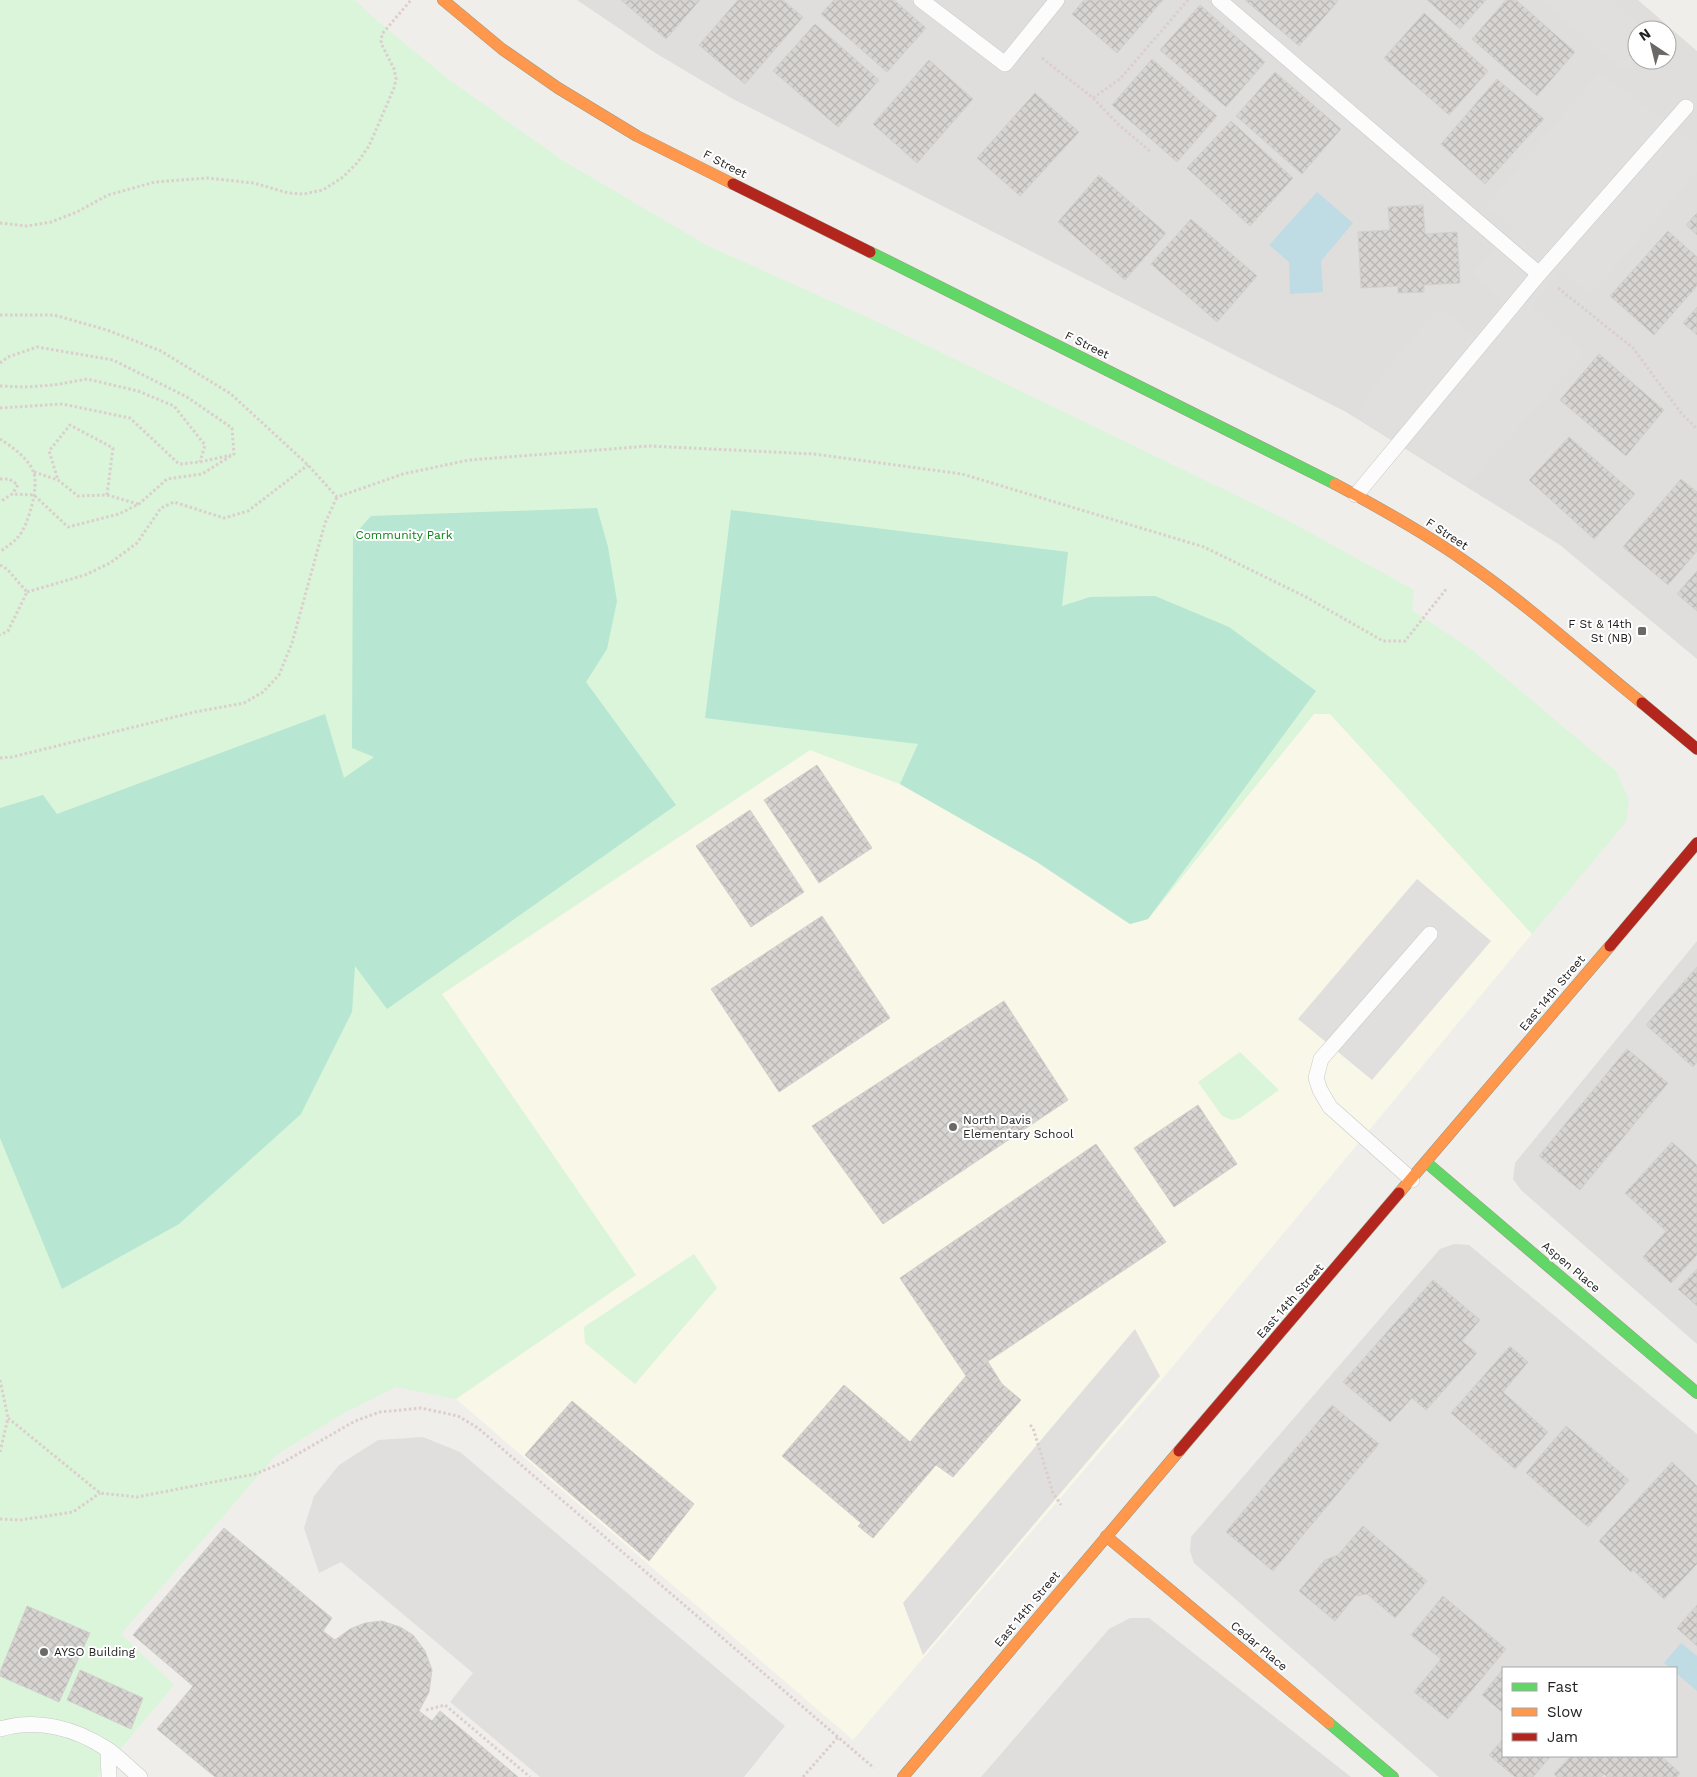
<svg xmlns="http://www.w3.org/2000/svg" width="1697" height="1777" font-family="'Work Sans',sans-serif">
<defs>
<pattern id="building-cross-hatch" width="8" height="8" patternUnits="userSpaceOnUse" patternTransform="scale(1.25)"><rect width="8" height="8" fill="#d7d4d2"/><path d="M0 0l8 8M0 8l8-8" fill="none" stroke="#b8b6b4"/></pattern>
</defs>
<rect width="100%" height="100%" fill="#f0eeeb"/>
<g fill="#dfdedc" fill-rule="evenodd">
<path d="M577,0h1061l59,51v608l-137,-114 -214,-133 -613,-313 -76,-45zM1637,30h30v30h-30z"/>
<path d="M1697,941v403l-176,-154 -8,-11 2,-16z"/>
<path d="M1454,1244l15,1 228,189v343h-258l-245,-214 -4,-12 1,-14 249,-288zM1503,1668h173v88h-173z"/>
<path d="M1130,1618h19l202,159h-370l128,-148z"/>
</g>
<path fill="#f8f7e8" d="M1314,714h16l202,220 -368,443 -311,363 -397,-341 179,-124 -193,-281 368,-244 90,34 137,78 93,62 18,-5z"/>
<g fill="#daf5da">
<path d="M0,0h355l20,19 72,59 115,82 146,86 172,77 407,197 127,70 -2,20 60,40 144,121 13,29 -3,22 -94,112 -202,-220h-16l-166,205 -18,5 -93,-62 -137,-78 -90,-34 -368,244 194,281 -180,124 -60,-12 -52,26 -68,42 -155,179 53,51 -77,92h-97z"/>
<path d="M1240,1052l39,38 -39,28 -8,2 -10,-4 -24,-34z"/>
<path d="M694,1254l23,34 -82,96 -50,-41 -1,-16z"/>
</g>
<g fill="#b7e6d2">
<path d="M597,508l11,39 9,54 -10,48 -21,33 90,123 -289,204 -32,-43 -3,46 -51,102 -122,110 -117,65 -62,-151v-330l43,-13 14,19 268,-100 19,64 30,-21 -22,-9 1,-212 18,-20z"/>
<path d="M731,510l337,42 -6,54 28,-9 65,-1 74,31 87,64 -168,228 -18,5 -93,-62 -137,-78 18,-40 -213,-26z"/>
</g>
<g fill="#e0dfde">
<path d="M1541,0h70l35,30h-9l1,30 -15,11z"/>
<path d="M1599,72l98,73v27l-106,123 -30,-25 -29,36 53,47 -118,132 -111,-68 28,-46 56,-64 34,29 29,-35 -31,-28 41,-45 -27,-22z"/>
<path d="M1417,879l74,62 -119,139 -74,-61z"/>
<path d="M1135,1329l25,47 -237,279 -20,-52z"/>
<path d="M423,1437l37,15 325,274 -41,51h-204l-90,-75 23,-29 -132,-111 -22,11 -15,-45 10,-32 25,-31 39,-25z"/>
</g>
<g fill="#bfdbe3">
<path d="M1317,192l36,31 -32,38 2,31 -33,2 -1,-32 -20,-17z"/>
<path d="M1681,1643l16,13v35l-21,-18v-5h-5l-7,-5z"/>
</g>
<g fill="url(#building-cross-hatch)" stroke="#d3d0cc">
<path d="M621,0h79l-34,39z"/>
<path d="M738,0h45l20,17 -58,67 -46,-39z"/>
<path d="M834,0h60l32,28 -39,44 -66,-58z"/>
<path d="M1084,0h79l-46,53 -45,-39z"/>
<path d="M1245,0h92l1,1 -39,45z"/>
<path d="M1427,0h59l-26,29z"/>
<path d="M1506,0h10l59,52 -38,44 -65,-57z"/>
<path d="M1200,5l65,57 -39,45 -66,-57z"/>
<path d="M1424,13l64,58 -39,44 -65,-57z"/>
<path d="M815,24l64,56 -41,47 -65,-56z"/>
<path d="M1152,59l65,57 -40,46 -65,-57z"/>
<path d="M929,60l44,39 -56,64 -44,-39z"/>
<path d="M1275,72l66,57 -39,45 -66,-58z"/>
<path d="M1497,79l47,40 -59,65 -44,-40z"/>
<path d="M1035,93l44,39 -59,64 -43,-38z"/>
<path d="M1231,121l62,57 -43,48 -63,-58z"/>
<path d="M1099,175l67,58 -41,47 -67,-58z"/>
<path d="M1423,205l2,29 32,-2 3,51 -36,2v7l-26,1v-7l-37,2 -3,-56 32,-2 -2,-23z"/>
<path d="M1697,213v22l-11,-10z"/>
<path d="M1191,219l66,57 -40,46 -66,-58z"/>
<path d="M1668,231l29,26v29l-43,49 -44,-39z"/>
<path d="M1697,307v28l-14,-12z"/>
<path d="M1599,354l65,56 -38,46 -66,-56z"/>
<path d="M1569,437l66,57 -41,45 -65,-59z"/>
<path d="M1681,479l16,13v59l-29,34 -45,-38z"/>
<path d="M1697,571v40l-20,-17z"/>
<path d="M817,765l55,83 -53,35 -55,-83z"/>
<path d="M750,810l54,82 -53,35 -55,-81z"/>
<path d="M822,916l68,102 -111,74 -68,-103z"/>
<path d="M1697,967v95l-4,5 -47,-42z"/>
<path d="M1004,1001l64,99 -185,124 -71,-98z"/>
<path d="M1627,1049l41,34 -88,107 -41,-34z"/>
<path d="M1198,1105l39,59 -63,43 -40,-59z"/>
<path d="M1672,1142l25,23v90l-26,28 -28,-26 23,-26 -41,-38z"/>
<path d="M1096,1144l70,98 -200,134 -66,-98z"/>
<path d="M1697,1269v37l-19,-17z"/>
<path d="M1433,1280l47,40 -18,21 15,12 -51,57 -14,-12 -22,24 -47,-40z"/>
<path d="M1510,1346l18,16 -25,30 45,40 -33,37 -64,-56z"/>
<path d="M988,1362l14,22 19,16 -68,77 -17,-12 -63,73 -15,-12 3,-3 -79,-67 62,-71 66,57 56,-66z"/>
<path d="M572,1401l122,103 -45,57 -124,-106z"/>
<path d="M1332,1405l47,39 -106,127 -47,-39z"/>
<path d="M1566,1426l63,54 -41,47 -62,-54z"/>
<path d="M1672,1462l25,24v78l-33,35 -31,-29 -2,2 -32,-31z"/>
<path d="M1363,1526l64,55 -32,37 -28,-24 -12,2 -20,25 -36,-30 26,-31 13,-5z"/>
<path d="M224,1528l108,90 -9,13 12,9 15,-11 15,-6 17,-2 18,6 13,8 12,16 7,19 -3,22 -10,19 13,10 8,-10 78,66h-303l-58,-48 36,-43 -60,-51z"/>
<path d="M1443,1596l63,53 -58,70 -34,-27 27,-33 -30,-24z"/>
<path d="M1697,1605v41l-20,-18z"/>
<path d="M27,1606l63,27 -31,69 -59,-26v-4z"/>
<path d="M1503,1669v44l-21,-18z"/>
<path d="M80,1670l63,28 -12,31 -64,-29z"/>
<path d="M1503,1739v17h48l-18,21h-18l-26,-22z"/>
<path d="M1571,1756h90l19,17 -3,4h-70l-3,-3 -3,3h-44l-3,-3z"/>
</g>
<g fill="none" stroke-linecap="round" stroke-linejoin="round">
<g stroke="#c9c8c7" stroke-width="16">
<g id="lane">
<path d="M921,0l84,64 52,-64"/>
<path d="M1219,0l320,274"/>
<path d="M1356,495l183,-221 147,-167"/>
<path d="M1412,1180l-82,-73 -10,-17 -4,-12 5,-19 109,-125"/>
<path d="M0,1729c37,-11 75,-1 107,20 12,8 22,19 33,28"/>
<path d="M108,1750l1,27"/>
</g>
</g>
<g stroke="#999a82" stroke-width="12">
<g id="fast">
<path d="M870,252l465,232"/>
<path d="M1427,1163l270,230"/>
<path d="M1329,1723l64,54"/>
</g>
</g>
<g stroke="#999a82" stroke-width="12">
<g id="slow">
<path d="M443,0l59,49 56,39 79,48 96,48"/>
<path d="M1335,484c45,24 90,49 131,78 62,43 118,94 176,141"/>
<path d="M1399,1193l211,-247"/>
<path d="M1106,1536l223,187"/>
<path d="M903,1777l276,-326"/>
</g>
</g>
<g stroke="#999a82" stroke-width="12">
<g id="jam">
<path d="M733,184l137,68"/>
<path d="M1642,703l55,46"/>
<path d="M1610,946l87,-103"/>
<path d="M1179,1451l220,-258"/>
</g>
</g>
<g stroke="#dccecd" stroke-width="3" stroke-dasharray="2.5 2.5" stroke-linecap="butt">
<path d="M1042,58l51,40 26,27 32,27"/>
<path d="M1093,98l27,-19 68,-79"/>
<path d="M0,223l27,3 24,-4 26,-10 31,-17 47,-13 52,-4 47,5 34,10 16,1 19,-4 20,-13 14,-14 12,-17 25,-58 2,-9 -2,-10 -13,-26 1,-9 29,-34"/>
<path d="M1558,288l75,60 48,65 16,16"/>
<path d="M0,315h54l53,15 54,21 70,43 77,71 29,32 66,-23 66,-14 180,-14 165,8 148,20 242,73 102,50 77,44h22l42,-53"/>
<path d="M0,363l8,-6 29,-10 76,13 74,37 45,31 2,26 -32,20 -35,5 -28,25 -20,10 -51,13 -34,-32 -22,-1"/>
<path d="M0,386l25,1 29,-2 33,-6 51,12 36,15 31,39 -5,17"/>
<path d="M0,408l62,-4 68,14 49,46 21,-2 31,-7"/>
<path d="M0,439c11,7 28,19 33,32 7,13 -5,56 -15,66 -5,6 -12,10 -18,15"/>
<path d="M34,472l24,8 20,16 29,-1 6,-47 -43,-23 -21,26 9,29"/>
<path d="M0,479h9l9,6 -6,9 -12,8"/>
<path d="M107,495l31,9"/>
<path d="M0,565l7,4 20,23 -19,39 -8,4"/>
<path d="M27,592l58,-17 25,-12 27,-20 24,-35 13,-6 50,16 24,-7 60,-46"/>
<path d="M0,758l12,-1 183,-45 49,-9 19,-11 16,-17 13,-32 33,-120 12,-26"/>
<path d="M0,1380l8,38"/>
<path d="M1030,1425l3,3 20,65 8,12"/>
<path d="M0,1452l8,-34 92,75 37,4 118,-23 27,-11 73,-42 25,-9 41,-4 37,8 20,12 396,340"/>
<path d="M0,1519l20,1 53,-8 27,-19"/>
<path d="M426,1710l19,-5 85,72"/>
<path d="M803,1777l35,-40"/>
</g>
<use href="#lane" stroke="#fdfcfc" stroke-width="15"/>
<use href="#fast" stroke="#63d668" stroke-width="11"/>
<use href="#slow" stroke="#ff974d" stroke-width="11"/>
<use href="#jam" stroke="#b3261e" stroke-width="11"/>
</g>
<g fill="#6a6968" stroke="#fff" stroke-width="2">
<rect x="1637" y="626" width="10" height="10" rx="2.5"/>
<circle cx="953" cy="1127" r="5"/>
<circle cx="44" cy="1652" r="5"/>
</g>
<g text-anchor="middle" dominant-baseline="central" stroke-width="4" stroke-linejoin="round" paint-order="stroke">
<g font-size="12" fill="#222" stroke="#fff">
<text transform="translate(725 164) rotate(27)">F Street</text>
<text transform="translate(1087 345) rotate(26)">F Street</text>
<text transform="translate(1447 534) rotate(33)">F Street</text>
<text transform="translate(1552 993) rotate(-50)">East 14th Street</text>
<text transform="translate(1571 1267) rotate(40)">Aspen Place</text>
<text transform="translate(1290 1301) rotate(-49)">East 14th Street</text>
<text transform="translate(1027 1609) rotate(-50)">East 14th Street</text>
<text transform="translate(1259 1646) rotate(40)">Cedar Place</text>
</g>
<g font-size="12" fill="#0c8416" stroke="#fff">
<text x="404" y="535">Community Park</text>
</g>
<g font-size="12" fill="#222" stroke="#fff" text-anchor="start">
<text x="1632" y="624" text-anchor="end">F St &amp; 14th<tspan x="1632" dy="14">St (NB)</tspan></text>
<text x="963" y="1120">North Davis<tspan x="963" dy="14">Elementary School</tspan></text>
<text x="54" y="1652">AYSO Building</text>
</g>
</g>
<rect x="1502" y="1667" width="175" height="90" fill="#ffffff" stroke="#a7a7a7"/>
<rect x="1512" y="1683" width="25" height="8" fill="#63d668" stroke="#a7a7a7"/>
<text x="1547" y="1692" font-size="15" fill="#222222">Fast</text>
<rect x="1512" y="1708" width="25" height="8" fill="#ff974d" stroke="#a7a7a7"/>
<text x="1547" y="1717" font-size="15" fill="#222222">Slow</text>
<rect x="1512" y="1733" width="25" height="8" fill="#b3261e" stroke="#a7a7a7"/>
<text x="1547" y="1742" font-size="15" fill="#222222">Jam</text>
<g transform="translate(1652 45) rotate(325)"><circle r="24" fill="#ffffff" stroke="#a7a7a7"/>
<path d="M0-4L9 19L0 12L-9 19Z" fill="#6a6968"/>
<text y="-8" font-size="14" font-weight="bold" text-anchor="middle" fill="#222222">N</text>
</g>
</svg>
